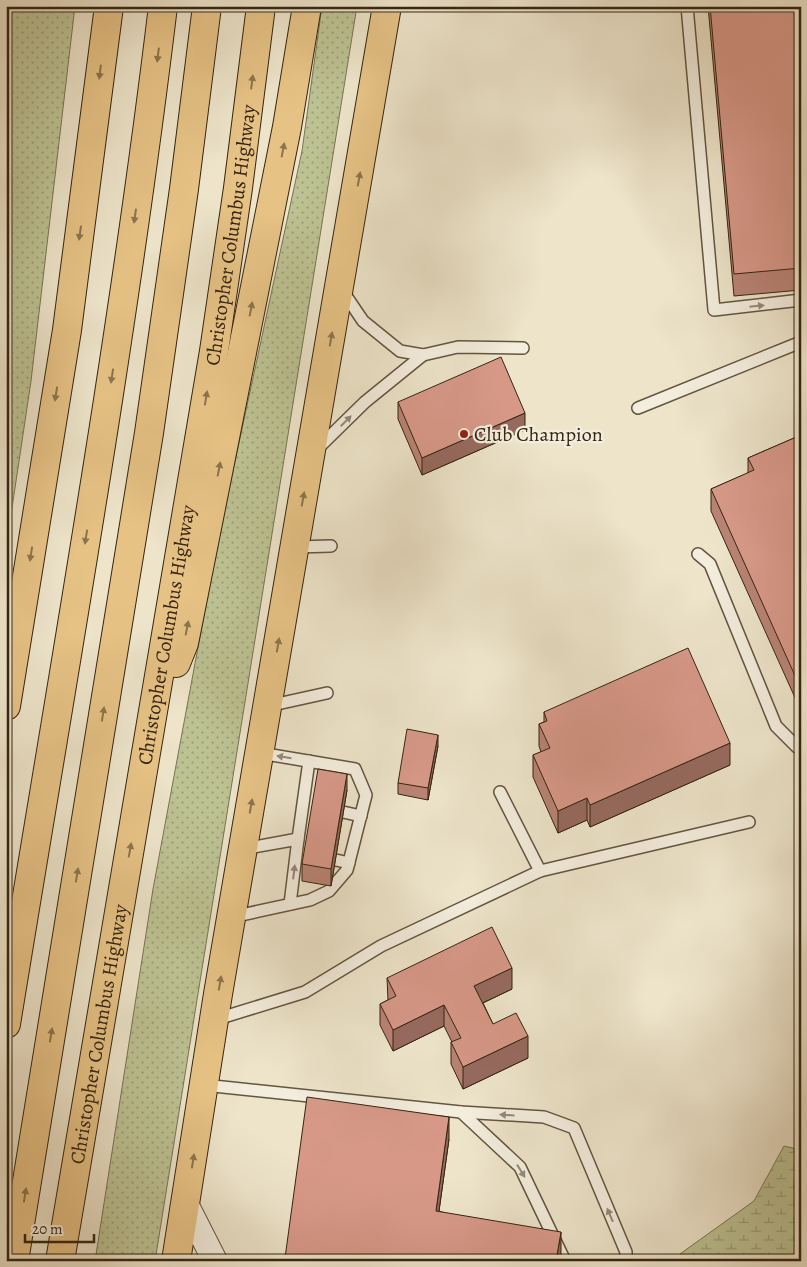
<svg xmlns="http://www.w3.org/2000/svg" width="807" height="1267" font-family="Alegreya,serif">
<defs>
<pattern id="grass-dots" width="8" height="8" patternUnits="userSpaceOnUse" patternTransform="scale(1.25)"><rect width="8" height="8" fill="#bdc293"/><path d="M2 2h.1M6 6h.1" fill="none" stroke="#9a9d77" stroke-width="1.8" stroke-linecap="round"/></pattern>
<pattern id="wetland-marsh" width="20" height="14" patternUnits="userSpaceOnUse" patternTransform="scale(1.25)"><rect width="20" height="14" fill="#bdc293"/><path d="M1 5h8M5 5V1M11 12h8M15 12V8" fill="none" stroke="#9a9d77"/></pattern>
</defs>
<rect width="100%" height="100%" fill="#ede4ca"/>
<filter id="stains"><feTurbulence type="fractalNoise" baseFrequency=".004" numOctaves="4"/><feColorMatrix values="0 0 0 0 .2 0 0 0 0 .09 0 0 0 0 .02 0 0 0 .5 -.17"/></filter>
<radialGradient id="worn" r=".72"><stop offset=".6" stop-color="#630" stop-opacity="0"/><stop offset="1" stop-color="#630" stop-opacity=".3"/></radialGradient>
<g fill="url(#grass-dots)" stroke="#797452">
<path d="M6,6h69l-44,375 -25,167z"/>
<path d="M322,6h35l-202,1255h-60l58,-372 65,-349 84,-389z"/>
</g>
<path fill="url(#wetland-marsh)" stroke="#797452" d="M784,1146l17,4v111h-118l-3,-7 74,-53z"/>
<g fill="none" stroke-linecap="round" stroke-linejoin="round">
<g stroke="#63553f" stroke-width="14">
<g id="lane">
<path d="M687,6l27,304 87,-10"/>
<path d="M342,290l21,31 37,30 23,4 35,-8 65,1"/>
<path d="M638,408l163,-66"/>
<path d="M316,450l49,-48 58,-47"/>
<path d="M295,547l36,-1"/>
<path d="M698,554l12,10 66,162 21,21 4,1"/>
<path d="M268,706l59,-13"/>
<path d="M500,792l40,79"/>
<path d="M343,812l18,4"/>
<path d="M243,849l55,-10 11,-78"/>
<path d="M336,860l13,3"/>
<path d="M290,904l8,-65"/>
<path d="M232,917l78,-17 19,-9 18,-21 19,-75 -11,-26 -95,-16"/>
<path d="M214,1020l91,-28 76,-46 159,-75 209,-49"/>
<path d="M204,1085l257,27 83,5 30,11 52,124v9"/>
<path d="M461,1112l59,55 45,94"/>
</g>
</g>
<g stroke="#63553f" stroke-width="26">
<path id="street" d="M186,1204l29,57"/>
</g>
<g stroke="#352511" stroke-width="30">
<g id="highway">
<path d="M176,663l8,-20 103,-516 20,-121"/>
<path d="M6,706l61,-376 42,-324"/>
<path d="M6,1024c55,-339 116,-677 157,-1018"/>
<path d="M14,1261l135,-828 35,-244 23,-183"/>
<path id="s1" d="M60,1261l154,-910 24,-163 23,-182"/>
<path d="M176,1261l42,-267 169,-988"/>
</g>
</g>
<use href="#lane" stroke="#f3eddd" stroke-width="11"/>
<use href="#street" stroke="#f3eddd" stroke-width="24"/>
<use href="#highway" stroke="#e6c285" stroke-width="28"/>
</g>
<g fill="#b98375" stroke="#352511">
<path d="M708,6h93v284l-67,6z"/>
<path d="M398,402l127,28 -103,45 -24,-56z"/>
<path d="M801,435v276l-90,-200v-22l37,-16v-15z"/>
<path d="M544,712l186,53 -140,62 -3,-7 -29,13 -25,-56v-22l8,-3 -2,-6v-22l5,-2z"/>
<path d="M438,746l-10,54 -30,-6v-11z"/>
<path d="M347,790l-16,96 -29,-5v-17z"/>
<path d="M387,978l125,11 -29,14 10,21 35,34 -65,31 -12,-25v-22h1l-8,-16 -51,25 -13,-26v-21l8,-4z"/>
<path d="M449,1139l-10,72 122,43 -1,7h-275v-3z"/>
</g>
<g fill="#966a5f" stroke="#352511">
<path d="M525,413v17l-103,45v-17z"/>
<path d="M438,735v11l-10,54v-12z"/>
<path d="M730,743v22l-140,62v-22z"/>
<path d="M347,774v16l-16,96v-17z"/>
<path d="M587,798v22l-29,13v-22z"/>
<path d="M512,968v21l-38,18v-21z"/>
<path d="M444,1005v21l-51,25v-21z"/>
<path d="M528,1036v22l-65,31v-22z"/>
<path d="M449,1117v22l-13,93v-21z"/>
<path d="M561,1232v22l-1,7h-4z"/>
</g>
<g fill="#d79888" stroke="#352511">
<path d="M710,6h91v262l-67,6z"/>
<path d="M501,357l24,56 -103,45 -24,-56z"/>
<path d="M801,435v254l-90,-200 43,-19 -6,-12z"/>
<path d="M688,648l42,95 -140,62 -3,-7 -29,13 -25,-56 17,-7 -11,-24 8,-3 -3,-9z"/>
<path d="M407,729l31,6 -10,53 -30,-5z"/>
<path d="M318,769l29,5 -16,95 -29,-5z"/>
<path d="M492,927l20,41 -38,18 19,38 23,-11 12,23 -65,31 -12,-25 10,-4 -17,-33 -51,25 -13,-26 16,-8 -9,-18z"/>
<path d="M307,1097l142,20 -13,94 125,21 -5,29h-253l-18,-3z"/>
</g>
<defs><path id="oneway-solid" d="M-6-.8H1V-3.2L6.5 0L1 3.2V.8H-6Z" transform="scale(1.25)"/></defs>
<g fill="#8e744b">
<use href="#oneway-solid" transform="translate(158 55) rotate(97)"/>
<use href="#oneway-solid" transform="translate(100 72) rotate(97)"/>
<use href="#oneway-solid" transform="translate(252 82) rotate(-83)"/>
<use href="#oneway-solid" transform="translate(283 150) rotate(-79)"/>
<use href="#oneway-solid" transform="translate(359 179) rotate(-80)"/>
<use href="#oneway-solid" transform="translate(135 216) rotate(98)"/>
<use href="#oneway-solid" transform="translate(80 233) rotate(98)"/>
<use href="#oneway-solid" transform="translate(251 309) rotate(-79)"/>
<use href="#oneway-solid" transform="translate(331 339) rotate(-80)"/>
<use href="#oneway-solid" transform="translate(112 376) rotate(99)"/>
<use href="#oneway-solid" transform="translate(56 394) rotate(99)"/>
<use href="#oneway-solid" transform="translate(206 398) rotate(-81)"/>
<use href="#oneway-solid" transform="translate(219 469) rotate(-79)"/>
<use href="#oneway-solid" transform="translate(303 499) rotate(-80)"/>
<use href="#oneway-solid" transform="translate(86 537) rotate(99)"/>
<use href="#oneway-solid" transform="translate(31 554) rotate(99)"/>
<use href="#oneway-solid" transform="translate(187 628) rotate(-79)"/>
<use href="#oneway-solid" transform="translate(278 645) rotate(-80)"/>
<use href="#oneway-solid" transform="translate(103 714) rotate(-81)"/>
<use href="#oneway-solid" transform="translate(251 806) rotate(-80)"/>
<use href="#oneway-solid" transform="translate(130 850) rotate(-80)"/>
<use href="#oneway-solid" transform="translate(77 875) rotate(-81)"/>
<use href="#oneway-solid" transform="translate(220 983) rotate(-80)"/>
<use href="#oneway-solid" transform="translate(51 1035) rotate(-81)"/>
<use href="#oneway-solid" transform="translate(193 1161) rotate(-81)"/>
<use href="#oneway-solid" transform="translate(25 1195) rotate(-81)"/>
</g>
<g fill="#948977">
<use href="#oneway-solid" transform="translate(757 306) rotate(-6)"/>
<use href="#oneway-solid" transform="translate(346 421) rotate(-45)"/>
<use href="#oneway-solid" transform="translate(284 757) rotate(-171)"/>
<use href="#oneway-solid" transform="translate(294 872) rotate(-83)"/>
<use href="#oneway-solid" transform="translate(507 1115) rotate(-177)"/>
<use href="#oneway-solid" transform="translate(521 1171) rotate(58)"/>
<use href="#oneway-solid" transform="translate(610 1215) rotate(-113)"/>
</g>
<circle fill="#8f2418" stroke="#f3eddd" stroke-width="2" cx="464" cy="434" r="5"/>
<g text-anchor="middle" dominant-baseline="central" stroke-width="4.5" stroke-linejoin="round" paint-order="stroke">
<g font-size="20" fill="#352511" stroke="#f3eddd">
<text stroke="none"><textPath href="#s1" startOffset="1040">Christopher Columbus Highway</textPath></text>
<text stroke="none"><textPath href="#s1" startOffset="635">Christopher Columbus Highway</textPath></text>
<text stroke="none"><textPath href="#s1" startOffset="230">Christopher Columbus Highway</textPath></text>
</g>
<g font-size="20" fill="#352511" stroke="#f3eddd" text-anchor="start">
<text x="474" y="434">Club Champion</text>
</g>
</g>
<rect width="807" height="1267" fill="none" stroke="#ede4ca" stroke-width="25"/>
<rect x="8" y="8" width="792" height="1252" fill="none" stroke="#352511" stroke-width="2.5"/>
<rect x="12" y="12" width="782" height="1242" fill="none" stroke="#352511"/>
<path d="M25 1234v8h69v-8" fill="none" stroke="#352511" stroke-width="2.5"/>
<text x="32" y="1234" font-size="15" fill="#352511" stroke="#f3eddd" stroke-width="4" paint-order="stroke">20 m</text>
<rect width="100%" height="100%" filter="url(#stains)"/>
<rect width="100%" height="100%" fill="url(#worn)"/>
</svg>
